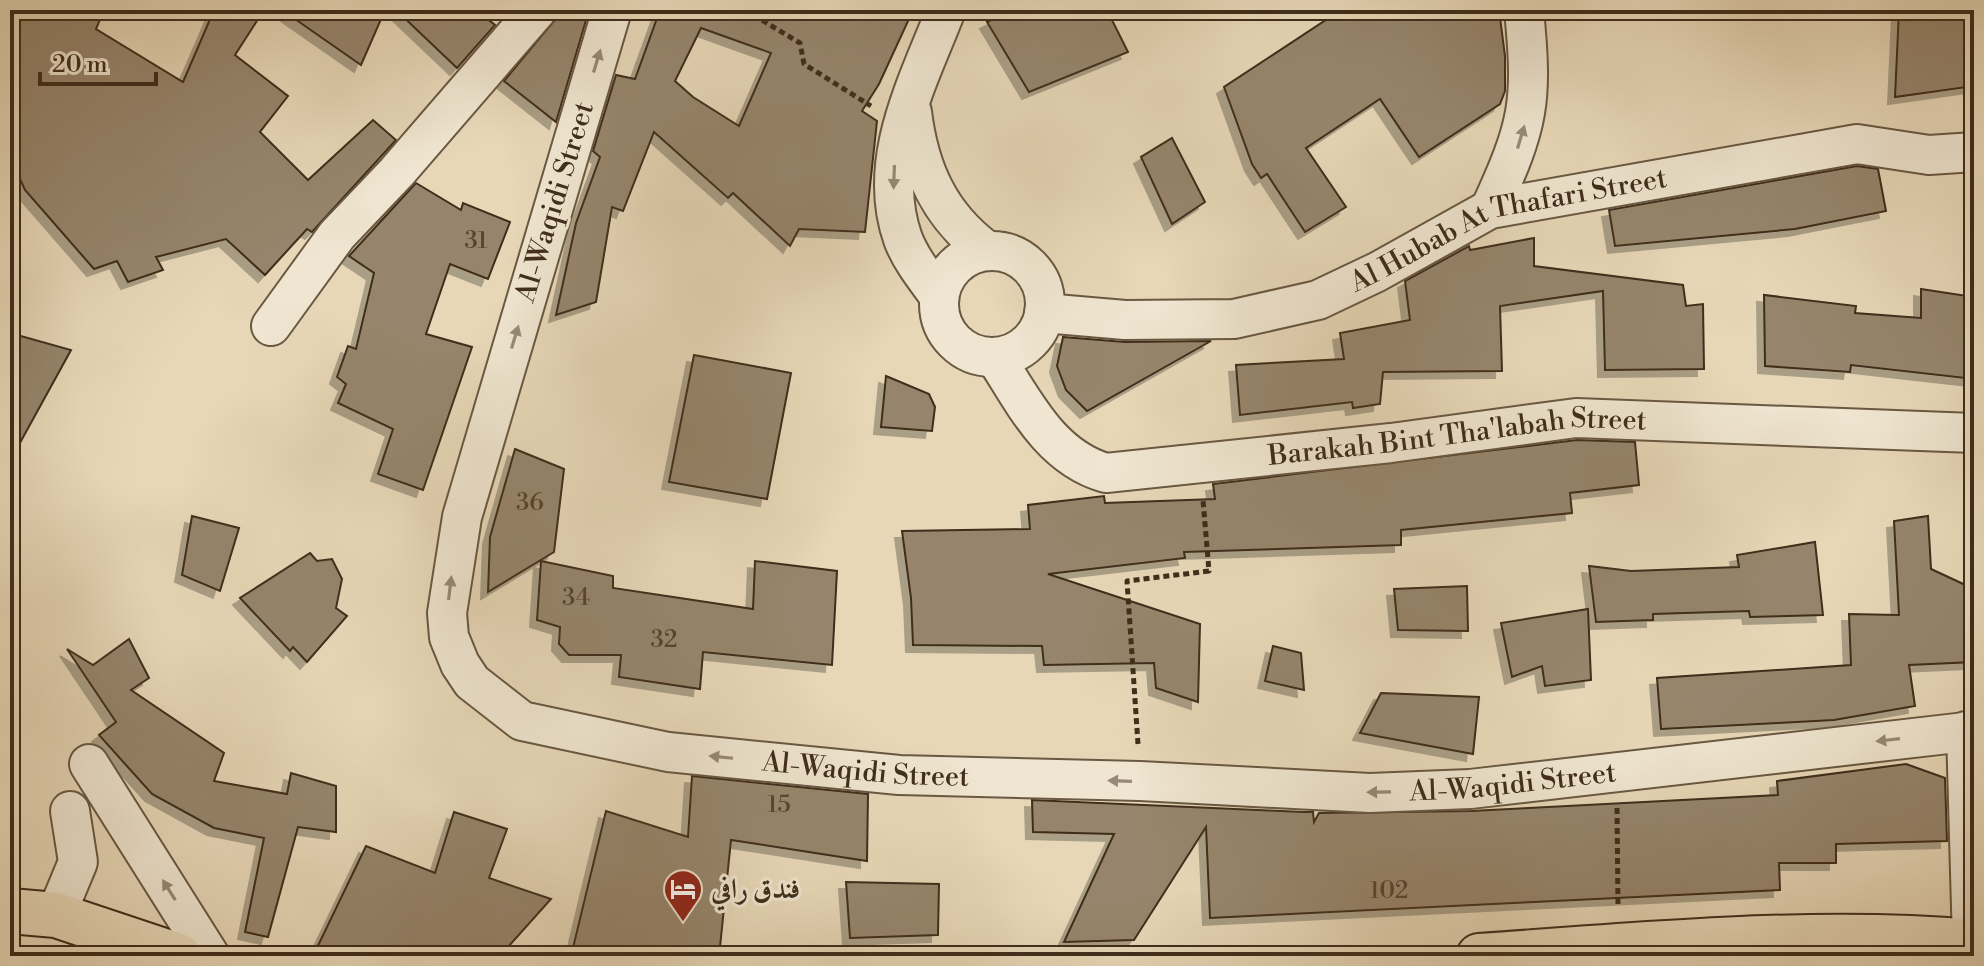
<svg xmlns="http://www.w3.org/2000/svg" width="1984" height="966" font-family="'Libre Bodoni',Amiri,serif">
<defs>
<filter id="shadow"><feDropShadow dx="-7" dy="7" stdDeviation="0" flood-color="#0004"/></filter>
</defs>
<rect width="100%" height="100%" fill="#e7d7b7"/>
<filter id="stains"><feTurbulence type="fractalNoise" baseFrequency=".0025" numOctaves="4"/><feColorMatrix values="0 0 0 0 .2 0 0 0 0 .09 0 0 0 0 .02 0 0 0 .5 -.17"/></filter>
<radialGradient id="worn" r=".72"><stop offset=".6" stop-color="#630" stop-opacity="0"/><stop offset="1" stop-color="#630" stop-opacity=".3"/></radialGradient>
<g fill="#96856c" stroke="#3f2d1b" stroke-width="2" fill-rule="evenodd" filter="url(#shadow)">
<path d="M10,10h94l-8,19 87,53 31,-72h50l-29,45 53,41 -28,36 48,48 65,-60 23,20 -84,92 -5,-3 -42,46 -39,-36 -70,18 7,13 -35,12 -11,-21 -23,8 -69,-79 -15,-33z"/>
<path d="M282,10h103l-24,55z"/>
<path d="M396,10h80l19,15 -38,43z"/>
<path d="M563,10h26l-33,112 -52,-41z"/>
<path d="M660,10h231l17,11 -29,63 -17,27 15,10 -12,111 -66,-3 -9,17 -57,-53 -5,5 -74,-66 -31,79 -11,-4 -16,95 -40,13 20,-92 24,-66 -7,-6 23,-76 19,4zM701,28l70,25 -32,73 -46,-29 -18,-16z"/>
<path d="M1011,10h96l21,42 -99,40 -42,-70z"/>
<path d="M1341,10h158l6,46v35l-5,13 -81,53 -39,-58 -74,49 40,59 -41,25 -38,-58 -6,4 -9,-14 -28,-77z"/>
<path d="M1899,10h75v76l-79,11z"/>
<path d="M1172,138l33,64 -33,22 -31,-67z"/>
<path d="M1857,166l21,3 8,42 -91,18 -180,17 -6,-36z"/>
<path d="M416,183l45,27 2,-7 47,19 -22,57 -38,-15 -24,70 46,13 -49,143 -45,-16 15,-45 -55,-26 8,-19 -9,-7 11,-31 8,3 18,-76 -25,-17z"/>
<path d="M1534,238v28l149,19 3,21 17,-2 1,65 -99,1 -2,-79 -103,15 2,65 -119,1 -3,32 -27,4 -1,-6 -112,13 -4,-50 108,-6 -4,-26 70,-13 -5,-39 64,-35 1,4z"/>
<path d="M1921,289l53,8v82l-123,-14 -1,7 -85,-6 -1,-71 92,11 -1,7 66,5z"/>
<path d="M10,333l61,17 -61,111z"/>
<path d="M1063,337l62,5 86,-1 -124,70 -21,-21 -9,-24z"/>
<path d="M694,355l97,18 -24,126 -98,-17z"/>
<path d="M886,376l43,18 6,13 -3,24 -51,-4z"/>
<path d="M1577,440l58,2 4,43 -69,8 2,20 -171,17v15l-217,7 1,6 -137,16 152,50 -2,78 -42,-14 -2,-25 -110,2 -2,-19 -129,-1 -2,-47 -9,-67 128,-2 -2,-24 76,-9 1,7 110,-4 -2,-15z"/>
<path d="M515,449l49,20 -10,83 -66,40 2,-55z"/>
<path d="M192,516l47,12 -19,63 -38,-16z"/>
<path d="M1928,516l3,53 43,20v73l-65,3 6,41 -81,14 -173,9 -4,-51 194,-13 -2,-51 50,1 -5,-94z"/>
<path d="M1815,542l8,73 -73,2 -1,-6 -96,3v6l-57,2 -7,-56 42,5 108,-4 -2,-12z"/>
<path d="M310,553l7,8 15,-2 10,20 -6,29 11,8 -40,46 -14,-15 -3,4 -50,-53z"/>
<path d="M541,561l72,15v12l140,21 2,-48 82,10 -5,94 -129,-13 -3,37 -81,-12 2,-22h-52l-10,-11 1,-17 -23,-7z"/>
<path d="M1467,586l1,45 -70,-1 -4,-41z"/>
<path d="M1588,609l3,71 -46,6 -3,-20 -30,11 -11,-54z"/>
<path d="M129,639l20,39 -18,12 93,63 -10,28 73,13 4,-21 45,13v46l-38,-5 -30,110 -23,-5 19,-94 -50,-10 -62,-34 -53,-59 17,-13 -49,-73 26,16z"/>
<path d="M1273,646l28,7 3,37 -39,-9z"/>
<path d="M1381,693l98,4 -6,57 -113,-21z"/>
<path d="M1906,764l39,14 2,63 -111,3v19h-57l1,27 -570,28 -4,-91 -72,113 -70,2 50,-108 -81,-2 -1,-32 271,12h10l1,10 5,-9 152,-2 307,-16 -1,-14z"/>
<path d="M692,776l176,18 -1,67 -136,-21 -11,107 -99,4 -1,4 -48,-3 34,-141 82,26z"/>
<path d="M454,812l53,17 -18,49 62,21 -51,57h-187l53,-110 69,27z"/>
<path d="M846,882l93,2 -1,51 -88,3z"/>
</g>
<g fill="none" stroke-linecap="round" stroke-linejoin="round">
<g stroke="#695842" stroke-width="42">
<g id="minor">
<path id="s1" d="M612,10l-150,507 -15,96 2,24 11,27 12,18 50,39 146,31 231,23 241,6 230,12 100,-4 504,-58"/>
<path d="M912,112c7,57 27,103 74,138"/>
<path d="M1490,209c39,-85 43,-106 34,-199"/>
<circle cx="992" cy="304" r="53"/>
<path d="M939,296c-13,-18 -28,-36 -36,-57 -28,-79 15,-156 43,-229"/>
<path id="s2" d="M1044,313l81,7 109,-1 84,-19 59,-28 113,-63 367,-65 72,11 45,-3"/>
<path d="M271,326l66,-91 59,-62 141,-163"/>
<path id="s3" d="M995,357c29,45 55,100 111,116l285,-30 185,-25 398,15"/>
<path d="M1966,731l6,211"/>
<path d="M89,764l121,192"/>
<path d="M56,915l22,-53 -8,-51"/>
</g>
</g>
<g stroke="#3f2d1b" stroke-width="48">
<g id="major">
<path d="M10,911l46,4 123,41"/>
<path d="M1479,956c162,-11 333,-28 495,-14"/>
</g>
</g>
<g stroke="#3f2d1b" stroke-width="5" stroke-dasharray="6 4" stroke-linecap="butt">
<path d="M745,10l55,33 4,21 67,42"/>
<path d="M1138,744l-11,-163 82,-10 -6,-71"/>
<path d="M1617,808l1,98"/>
</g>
<use href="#minor" stroke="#efe5d0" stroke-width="38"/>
<use href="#major" stroke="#e7d7b7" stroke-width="44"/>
</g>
<defs><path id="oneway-solid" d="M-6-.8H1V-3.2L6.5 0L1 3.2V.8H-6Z" transform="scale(2)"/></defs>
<g fill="#978976">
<use href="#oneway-solid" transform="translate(597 61) rotate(-73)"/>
<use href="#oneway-solid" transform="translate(1521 137) rotate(-73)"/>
<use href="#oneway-solid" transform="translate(894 177) rotate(92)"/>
<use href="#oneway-solid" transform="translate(515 337) rotate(-73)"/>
<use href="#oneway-solid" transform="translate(450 588) rotate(-83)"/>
<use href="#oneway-solid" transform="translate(1888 740) rotate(173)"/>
<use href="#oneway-solid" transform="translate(721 757) rotate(-174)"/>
<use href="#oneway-solid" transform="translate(1120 781) rotate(-178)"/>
<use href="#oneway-solid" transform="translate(1379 792) rotate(179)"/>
<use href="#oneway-solid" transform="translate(169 890) rotate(-122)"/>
</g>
<defs>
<g id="hotel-pin" transform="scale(2)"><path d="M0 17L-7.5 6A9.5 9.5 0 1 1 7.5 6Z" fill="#8f2418" stroke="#efe5d0"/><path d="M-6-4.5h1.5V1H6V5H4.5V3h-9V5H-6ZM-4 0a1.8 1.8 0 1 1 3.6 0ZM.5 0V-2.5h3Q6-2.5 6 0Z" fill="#fff"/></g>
</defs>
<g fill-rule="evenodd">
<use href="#hotel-pin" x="683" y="889"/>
</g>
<g text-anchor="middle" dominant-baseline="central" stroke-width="6" stroke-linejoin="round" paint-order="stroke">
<g font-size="24" fill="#55432f">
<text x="476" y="241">31</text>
<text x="530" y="503">36</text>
<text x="576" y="598">34</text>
<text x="664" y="640">32</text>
<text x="779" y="805">15</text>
<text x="1389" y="891">102</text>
</g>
<g font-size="28" fill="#3f2d1b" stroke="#efe5d0">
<text transform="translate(555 202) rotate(-73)">Al-Waqidi Street</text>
<text stroke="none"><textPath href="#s2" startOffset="482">Al Hubab At Thafari Street</textPath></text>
<text stroke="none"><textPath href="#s3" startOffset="518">Barakah Bint Tha'labah Street</textPath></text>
<text stroke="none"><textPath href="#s1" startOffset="1112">Al-Waqidi Street</textPath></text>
<text stroke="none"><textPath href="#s1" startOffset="1760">Al-Waqidi Street</textPath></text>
</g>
<g font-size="28" font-weight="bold" fill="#3f2d1b" stroke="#efe5d0" text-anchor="start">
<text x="711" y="889">فندق رافي</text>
</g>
</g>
<rect width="1984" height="966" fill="none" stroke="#e7d7b7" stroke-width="40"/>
<rect x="12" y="12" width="1960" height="942" fill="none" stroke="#3f2d1b" stroke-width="4"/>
<rect x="20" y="20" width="1944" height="926" fill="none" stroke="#3f2d1b" stroke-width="2"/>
<path d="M40 72v12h116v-12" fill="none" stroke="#3f2d1b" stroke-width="4"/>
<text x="52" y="72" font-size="24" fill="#3f2d1b" stroke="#efe5d0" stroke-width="6" paint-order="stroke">20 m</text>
<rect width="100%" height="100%" filter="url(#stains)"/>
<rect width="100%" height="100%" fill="url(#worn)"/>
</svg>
